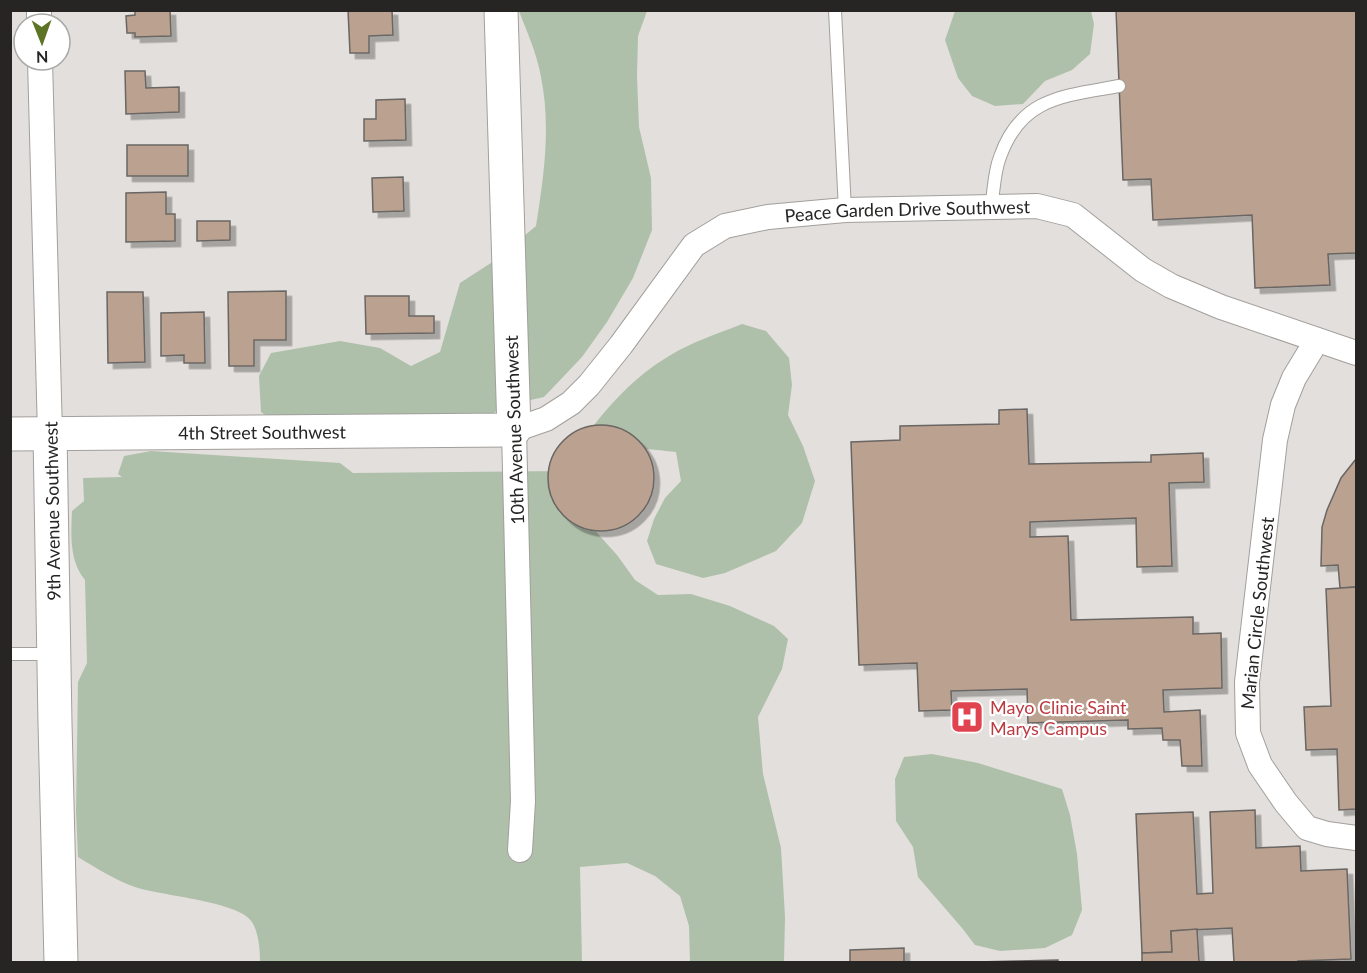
<svg xmlns="http://www.w3.org/2000/svg" width="1367" height="973" font-family="Lato,sans-serif">
<defs>
<filter id="shadow"><feDropShadow dx="5.5" dy="5.5" stdDeviation="0" flood-color="#0004"/></filter>
</defs>
<rect width="100%" height="100%" fill="#e3dfdc"/>
<g fill="#aec0a9">
<path d="M519,11h128l-9,25 -1,40 2,51 12,51 1,52 -19,48 -26,44 -25,35 -38,40 -41,9 -24,18 -193,5 -25,-17 -2,-36 12,-23 69,-12 40,7 31,18 29,-14 20,-69 34,-22 42,-35c8,-50 15,-99 5,-149 -4,-23 -14,-45 -22,-66z"/>
<path d="M955,11h136l3,13 -4,30 -18,16 -27,11 -22,23 -28,2 -23,-10 -14,-18 -13,-38z"/>
<path d="M742,324l24,7 23,27 3,27 -4,30 15,31 12,35 -13,42 -26,28 -51,22 -22,5 -47,-14 -9,-23 7,-22 11,-21 16,-17 -5,-29c-33,-4 -48,-6 -80,6l-13,-17c22,-33 52,-65 86,-85 23,-14 48,-22 73,-32z"/>
<path d="M151,451l189,12 13,10 218,-2 1,23 5,2 -5,4v16l17,8 28,31 18,25 23,15 33,-1 39,12 44,20 14,13 -6,30 -24,48 5,57 18,74 4,69 -1,45h-94l-1,-36 -9,-30 -25,-20 -28,-13 -47,4 2,95h-322c0,-11 -1,-29 -8,-40 -13,-21 -91,-26 -117,-35 -20,-7 -39,-19 -57,-30l-2,-45 2,-130 9,-19 -2,-83c-16,-19 -14,-46 -13,-69l12,-10 -1,-23 39,-1 -4,-3 6,-18z"/>
<path d="M932,754l46,9 84,26 8,26 7,39 5,56 -10,25 -27,13 -45,3 -25,-6 -13,-17 -44,-51 -5,-30 -17,-26 -1,-42 9,-22z"/>
</g>
<g fill="#bba18f" stroke="#696664" stroke-width="1.5" filter="url(#shadow)">
<path d="M135,10h35l1,26 -36,1v-4h-8l-1,-17 9,-1z"/>
<path d="M348,10h44l1,25 -24,1v17h-19z"/>
<path d="M1116,10h240v243l-28,1 2,31 -75,3 -3,-73 -99,5 -2,-41 -28,1z"/>
<path d="M125,71h20l1,17 33,-1v25l-53,2z"/>
<path d="M405,99l1,41 -42,1v-22h12v-19z"/>
<rect x="127" y="145" width="61" height="31"/>
<path d="M403,177l1,34 -31,1 -1,-34z"/>
<path d="M166,192v22h9v27l-49,1v-49z"/>
<path d="M197,221h33v19l-33,1z"/>
<path d="M286,291v49h-32v26h-25l-1,-74z"/>
<path d="M107,292h36l2,70 -37,1z"/>
<path d="M365,296h44v20h25v17l-68,1z"/>
<path d="M204,312l1,51h-21v-8l-23,1v-43z"/>
<path d="M1027,409l2,55 122,-2v-7l52,-2 1,29 -35,1 3,83 -35,1 -1,-49 -106,4v15l38,-1 3,84 122,-3v17l28,-1 1,55 -59,2 1,22 36,-2 2,56h-20l-2,-26h-17l-1,-12 -34,1v-9l-100,3 -1,-34 -76,2 1,19 -33,1 -2,-48 -58,2 -8,-223 49,-2v-14l99,-2v-14z"/>
<circle cx="601" cy="478" r="53"/>
<path d="M1356,459v128l-16,1 -2,-23 -17,1 1,-39 5,-17 14,-32z"/>
<path d="M1356,587v222l-17,1 -2,-61 -31,1 -2,-43 27,-1 -5,-117z"/>
<path d="M1255,810l1,38 44,-2 1,25 46,-2 4,90 -53,2v1h-64l-2,-34 -61,3 1,21 -30,1 -6,-139 57,-2 4,82 16,-1 -3,-81z"/>
<path d="M1197,929l2,33h-57v-9l30,-1 -1,-21z"/>
<path d="M904,948v14h-54v-12z"/>
<path d="M1058,960v2h-82z"/>
</g>
<g fill="none" stroke-linecap="round" stroke-linejoin="round">
<g stroke="#a29f9c" stroke-width="14">
<g id="lane">
<path d="M835,10l10,200"/>
<path d="M991,207c3,-16 3,-35 9,-50 21,-60 64,-61 119,-71"/>
<path d="M10,654h41"/>
</g>
</g>
<g stroke="#a29f9c" stroke-width="26">
<g id="street">
<path d="M39,10v14"/>
<path d="M40,60l10,374"/>
<path d="M1317,340l-23,38 -11,27 -8,35 -28,242 1,51 12,32 26,38 21,25 20,6 29,4"/>
<path id="s1" d="M520,850l3,-49 -9,-371 32,-11 25,-16 18,-18 32,-40 73,-100 31,-19 43,-9 77,-7 192,-4 36,9 70,55 28,16 50,21 135,46"/>
</g>
</g>
<g stroke="#a29f9c" stroke-width="35">
<g id="secondary">
<path id="s2" d="M10,434l504,-4 -13,-420"/>
<path d="M50,434l5,289 6,239"/>
</g>
</g>
<use href="#lane" stroke="#fff" stroke-width="12"/>
<use href="#street" stroke="#fff" stroke-width="24"/>
<use href="#secondary" stroke="#fff" stroke-width="33"/>
</g>
<defs>
<g id="hospital-square" transform="scale(1.725)"><rect x="-9" y="-9" width="18" height="18" rx="4" fill="#e0444e" stroke="#fff"/><path d="M-5-5h3v3.5h4V-5h3V5h-3V1.5h-4V5h-3Z" fill="#fff"/></g>
</defs>
<g fill-rule="evenodd">
<use href="#hospital-square" x="967" y="717"/>
</g>
<g text-anchor="middle" dominant-baseline="central" stroke-width="4.5" stroke-linejoin="round" paint-order="stroke">
<g font-size="18" fill="#262524" stroke="#fff">
<text stroke="none"><textPath href="#s1" startOffset="904">Peace Garden Drive Southwest</textPath></text>
<text transform="translate(514 430) rotate(-92)">10th Avenue Southwest</text>
<text stroke="none"><textPath href="#s2" startOffset="252">4th Street Southwest</textPath></text>
<text transform="translate(52 511) rotate(-91)">9th Avenue Southwest</text>
<text transform="translate(1257 613) rotate(-84)">Marian Circle Southwest</text>
</g>
<g font-size="18" fill="#be3a42" stroke="#fff" text-anchor="start">
<text x="990" y="707">Mayo Clinic Saint<tspan x="990" dy="21">Marys Campus</tspan></text>
</g>
</g>
<rect width="1367" height="973" fill="none" stroke="#262524" stroke-width="24"/>
<g transform="translate(42 42) rotate(179)"><circle r="28" fill="#ffffff" stroke="#a8a8a7" stroke-width="1.5"/>
<path d="M0-4.5L10 22L0 15L-10 22Z" fill="#5e7425"/>
<text y="-9" font-size="16" font-weight="bold" text-anchor="middle" fill="#262524">N</text>
</g>
</svg>
